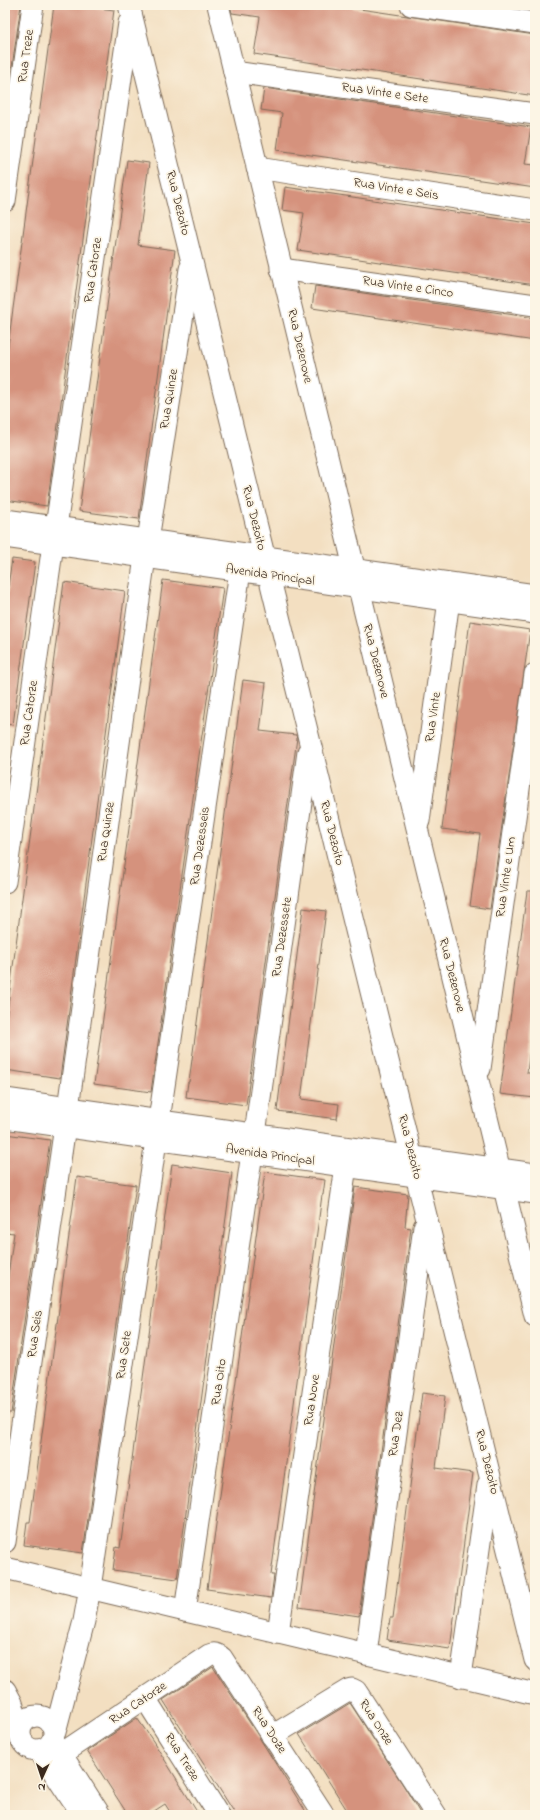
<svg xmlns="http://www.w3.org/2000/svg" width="540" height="1820" font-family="'Indie Flower',sans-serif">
<rect width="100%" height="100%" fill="#fcf5e5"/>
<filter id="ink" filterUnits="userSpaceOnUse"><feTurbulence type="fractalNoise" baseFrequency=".025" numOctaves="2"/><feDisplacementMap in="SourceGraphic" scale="8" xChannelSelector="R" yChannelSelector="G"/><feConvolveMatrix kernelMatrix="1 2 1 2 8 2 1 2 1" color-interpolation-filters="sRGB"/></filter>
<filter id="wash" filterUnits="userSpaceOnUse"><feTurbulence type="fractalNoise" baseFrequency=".012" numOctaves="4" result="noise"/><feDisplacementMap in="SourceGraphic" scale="16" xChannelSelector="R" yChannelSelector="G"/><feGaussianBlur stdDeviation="0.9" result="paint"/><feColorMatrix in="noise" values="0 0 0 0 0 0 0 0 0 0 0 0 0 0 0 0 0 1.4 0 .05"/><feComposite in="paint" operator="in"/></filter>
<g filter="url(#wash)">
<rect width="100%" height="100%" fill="#f3dfc1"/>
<g id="blocks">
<g fill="#d5927d">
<path d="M5,5h16l-9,62 -7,-1z"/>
<path d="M54,5h22l38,5 -67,496 -42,-6v-132z"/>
<path d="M230,5h103l202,30v61l-281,-42 6,-37 -28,-4z"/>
<path d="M264,88l267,39 -6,37 10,1v23l-258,-38 5,-37 -21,-3z"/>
<path d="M127,160l22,3 -11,82 37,5 -36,269 -60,-8z"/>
<path d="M285,187l250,37v61l-237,-35 6,-37 -22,-3z"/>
<path d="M315,286l220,32v23l-223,-33z"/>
<path d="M12,559l23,3 -22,163 -8,-1v-117z"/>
<path d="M163,580l60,8 -72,504 -57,-8z"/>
<path d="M64,582l61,9 -65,487 -55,-8v-43z"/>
<path d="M470,621l60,9 -40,279 -20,-3 10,-72 -38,-5z"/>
<path d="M243,680l23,3 -6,48 36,4 1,3 -51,367 -60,-8 2,-15h1z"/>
<path d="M527,891h8v117l-8,65h8v25l-35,-4z"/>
<path d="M303,908l23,3 -25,188 38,5 -2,15 -60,-8z"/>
<path d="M5,1134l45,6 -39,273h-6v-116l9,-64 -9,-1z"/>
<path d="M172,1164l60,9 -55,406 -64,-9 3,-23 4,1z"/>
<path d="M265,1172l60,8 -2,15h-1l-51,380h3l-3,23 -64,-9z"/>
<path d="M77,1177l59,8 -53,368 -59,-8 3,-23h3z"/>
<path d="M355,1187l53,7 -3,33 6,1 -52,388 -60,-9z"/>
<path d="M422,1393l23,3 -9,72 37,5 -23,176 -63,-9 3,-22h3z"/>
<path d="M213,1667l37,56 58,92h-72l-73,-115z"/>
<path d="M350,1703l55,85 16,27h-71l-51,-81z"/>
<path d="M137,1718l16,23 46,74h-27l-7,-11 -17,11h-20l-41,-64z"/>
</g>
</g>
</g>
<g filter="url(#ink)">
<use href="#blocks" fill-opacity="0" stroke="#7b6957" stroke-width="1"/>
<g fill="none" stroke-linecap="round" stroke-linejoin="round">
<g stroke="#7b6957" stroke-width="23">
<g id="minor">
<path d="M129,5l406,1655"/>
<path d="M218,5l317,1311"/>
<path d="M411,5l124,18"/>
<path d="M234,72l301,42"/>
<path d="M257,168l278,42"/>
<path d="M5,201l28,-196"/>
<path d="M281,269l254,36"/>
<path d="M5,520l530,75"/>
<path d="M56,527l73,-504"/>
<path d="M5,537l530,76"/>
<path d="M148,540l42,-271"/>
<path d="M419,821l30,-221"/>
<path d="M5,882l48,-338"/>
<path d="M480,1069l55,-395"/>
<path d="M5,1099l530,75"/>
<path d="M68,1108l77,-551"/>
<path d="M5,1118l530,75"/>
<path d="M255,1134l53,-382"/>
<path d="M5,1542l60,-416"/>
<path d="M5,1568l530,126"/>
<path d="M185,1611l67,-458"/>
<path d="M278,1633l68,-467"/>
<path d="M366,1654l58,-427"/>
<path d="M461,1677l27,-192"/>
<path d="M5,1690l7,13 8,27"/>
<path d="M145,1698l74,117"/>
<circle cx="37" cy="1733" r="17"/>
<path d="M55,1732l29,-111 6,-33 150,-1017"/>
<path d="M272,1736l76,-46 4,-1 4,2 80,124"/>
<path d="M53,1741l47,74"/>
<path d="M39,1750l43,65"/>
<path d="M67,1750l142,-95c6,-3 9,-1 13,3l102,157"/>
</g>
</g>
<use href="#minor" stroke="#fff" stroke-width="21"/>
</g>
</g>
<g text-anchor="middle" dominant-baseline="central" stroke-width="3.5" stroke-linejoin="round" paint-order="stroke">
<g font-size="13" fill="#3b2a1e" stroke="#fcf5e5">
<text transform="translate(26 56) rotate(-82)">Rua Treze</text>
<text transform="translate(385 93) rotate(8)">Rua Vinte e Sete</text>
<text transform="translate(396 189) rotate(9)">Rua Vinte e Seis</text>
<text transform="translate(178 203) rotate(76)">Rua Dezoito</text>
<text transform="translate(93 270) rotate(-82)">Rua Catorze</text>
<text transform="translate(408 287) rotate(8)">Rua Vinte e Cinco</text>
<text transform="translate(300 346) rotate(77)">Rua Dezenove</text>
<text transform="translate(169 399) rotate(-81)">Rua Quinze</text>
<text transform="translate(254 518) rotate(76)">Rua Dezoito</text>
<text transform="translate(270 575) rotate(8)">Avenida Principal</text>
<text transform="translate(376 661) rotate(76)">Rua Dezenove</text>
<text transform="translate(29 713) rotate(-82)">Rua Catorze</text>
<text transform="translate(433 717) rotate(-82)">Rua Vinte</text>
<text transform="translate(106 832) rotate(-82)">Rua Quinze</text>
<text transform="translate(332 833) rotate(76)">Rua Dezoito</text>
<text transform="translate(200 846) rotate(-82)">Rua Dezesseis</text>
<text transform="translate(506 877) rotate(-82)">Rua Vinte e Um</text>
<text transform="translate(282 937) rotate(-82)">Rua Dezessete</text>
<text transform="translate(452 975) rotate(76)">Rua Dezenove</text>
<text transform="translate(410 1147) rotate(76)">Rua Dezoito</text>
<text transform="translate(270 1155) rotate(8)">Avenida Principal</text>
<text transform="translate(35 1334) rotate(-82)">Rua Seis</text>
<text transform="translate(124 1355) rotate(-82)">Rua Sete</text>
<text transform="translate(219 1382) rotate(-82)">Rua Oito</text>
<text transform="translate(312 1400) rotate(-82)">Rua Nove</text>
<text transform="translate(396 1434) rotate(-82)">Rua Dez</text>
<text transform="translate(487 1462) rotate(76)">Rua Dezoito</text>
<text transform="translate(138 1703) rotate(-34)">Rua Catorze</text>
<text transform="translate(376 1722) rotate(57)">Rua Onze</text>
<text transform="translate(269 1730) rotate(57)">Rua Doze</text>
<text transform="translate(182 1757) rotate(58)">Rua Treze</text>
</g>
</g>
<rect width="540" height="1820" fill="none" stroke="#fcf5e5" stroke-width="20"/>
<g transform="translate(42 1778) rotate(183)" stroke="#fcf5e5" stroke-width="3" paint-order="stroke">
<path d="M0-3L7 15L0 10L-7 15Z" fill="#3b2a1e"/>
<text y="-6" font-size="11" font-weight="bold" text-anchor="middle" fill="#3b2a1e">N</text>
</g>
</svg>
